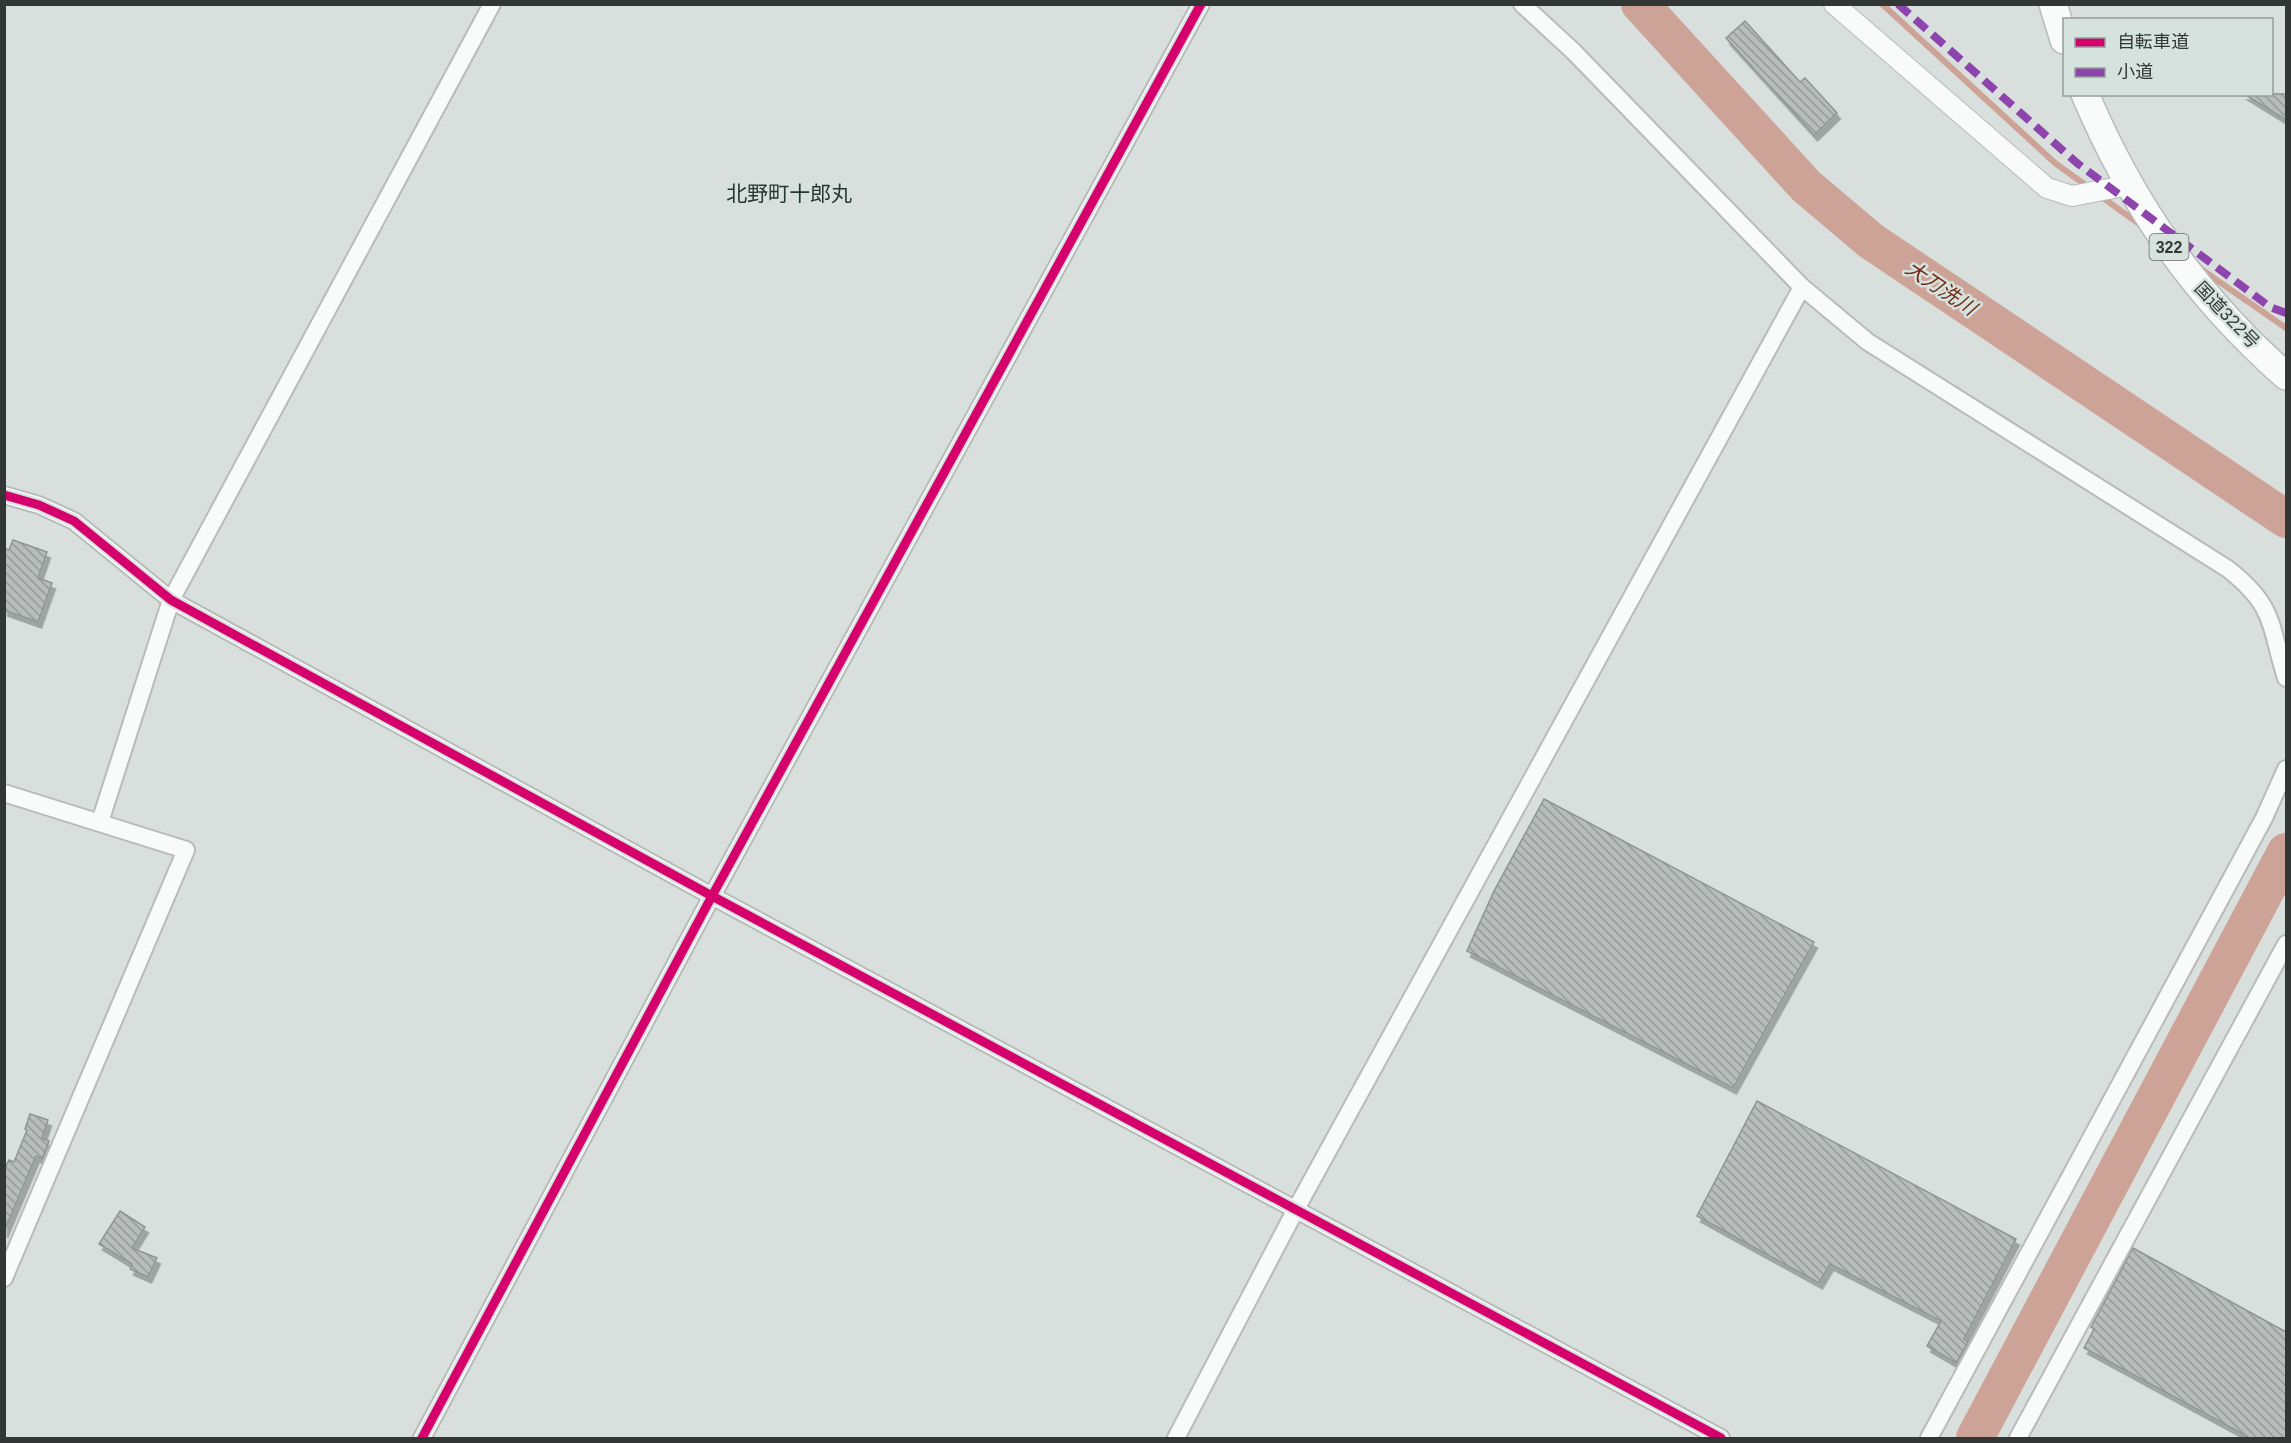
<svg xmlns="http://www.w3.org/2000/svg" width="2291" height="1443" font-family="Helvetica,'Noto Sans JP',sans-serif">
<defs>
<pattern id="building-back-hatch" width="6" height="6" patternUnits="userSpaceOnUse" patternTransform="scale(1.5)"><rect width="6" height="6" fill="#b8bdbb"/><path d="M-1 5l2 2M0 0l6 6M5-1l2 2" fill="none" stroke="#969a99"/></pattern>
<filter id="shadow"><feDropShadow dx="3.5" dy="6" stdDeviation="0" flood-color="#0004"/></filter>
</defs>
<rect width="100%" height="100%" fill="#d8dfdd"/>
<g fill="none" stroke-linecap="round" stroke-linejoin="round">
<g stroke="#cca396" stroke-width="6">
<path d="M1882,4l173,159 36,26"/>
<path d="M2099,195l43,31"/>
<path d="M2198,267l88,61"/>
</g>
<g stroke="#cca396" stroke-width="38">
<path d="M1640,4l166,182 65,55 415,278"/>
<path d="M1975,1438l311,-586"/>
</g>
</g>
<g fill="url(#building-back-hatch)" stroke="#8f9493" stroke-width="1.5" filter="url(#shadow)">
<path d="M1745,21l55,61 5,-4 32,35 -23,22 -88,-97z"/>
<path d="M2244,94h42v26z"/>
<path d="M13,540l34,12 -9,26 14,5 -14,39 -34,-12v-62l5,2z"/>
<path d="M1544,799l270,143 -81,146 -266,-137 27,-60z"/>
<path d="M1757,1101l259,138 -52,100 4,3 -12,21 -29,-17 14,-25 -111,-57 -11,19 -122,-67z"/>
<path d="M30,1114l18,6 -6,18 7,3 -7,18 -6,-3 -32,76v-62l5,-10 5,2 13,-32 -2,-1z"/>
<path d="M120,1211l25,16 -13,21 25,10 -9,19 -18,-8 2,-5 -33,-20z"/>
<path d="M2133,1248l153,84v106h-36l-166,-90 10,-19 -3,-2z"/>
</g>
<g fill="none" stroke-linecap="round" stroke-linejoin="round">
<g stroke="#b7bcbb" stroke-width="20">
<g id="minor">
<path d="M1522,4l51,47 229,236 66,55 360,227c48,38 41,55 58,109"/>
<path d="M4,495l35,10 35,16 97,79 541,296 1009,542"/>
<path d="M4,793l182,57 -182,428"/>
<path d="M100,822l71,-222 321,-596"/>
<path d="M422,1438l290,-542 489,-892"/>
<path d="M1176,1438l120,-229 506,-922"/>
<path d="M1929,1438l335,-620 22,-49"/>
<path d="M2018,1438l268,-494"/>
</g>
</g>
<g stroke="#b7bcbb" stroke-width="22">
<path id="tertiary" d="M1834,4l213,184 25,8 57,-11"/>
</g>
<g stroke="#b7bcbb" stroke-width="30">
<g id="trunk">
<path d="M2053,4l11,36"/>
<path d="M2085,94c47,111 110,202 201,282"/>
</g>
</g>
<use href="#minor" stroke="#f9fafa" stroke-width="16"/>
<use href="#tertiary" stroke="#f9fafa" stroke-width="20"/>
<use href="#trunk" stroke="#f9fafa" stroke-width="27"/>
<path stroke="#8e44ad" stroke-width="8" stroke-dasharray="15 8" stroke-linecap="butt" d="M1898,4l179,159 193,144 16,6"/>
<g stroke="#d5e2de" stroke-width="13">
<g id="cycleway">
<path d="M4,495l35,10 35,16 97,79 541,296 1009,542"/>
<path d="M422,1438l290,-542 489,-892"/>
</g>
</g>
<use href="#cycleway" stroke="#d6006c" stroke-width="9"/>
</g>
<g text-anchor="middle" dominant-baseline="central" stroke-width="5" stroke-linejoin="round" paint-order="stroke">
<rect fill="#d5e2de" stroke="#636a68" stroke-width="1.5" x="2149.5" y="234" width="39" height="26" rx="4.5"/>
<g font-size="16" font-weight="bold" fill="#323736">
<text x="2169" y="247">322</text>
</g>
<g font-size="18" fill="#323736" stroke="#d5e2de">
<text transform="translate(2227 315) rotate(46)">国道322号</text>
</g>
<g font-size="20" font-style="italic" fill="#732914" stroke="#d5e2de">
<text transform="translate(1941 288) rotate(34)">大刀洗川</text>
</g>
<g font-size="21" fill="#2b3532" stroke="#d5e2de">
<text x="789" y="193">北野町十郎丸</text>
</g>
</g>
<rect width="2291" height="1443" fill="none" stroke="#323736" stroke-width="12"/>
<rect x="2063" y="18" width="210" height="78" fill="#d5e2de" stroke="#949e9b" stroke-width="1.5"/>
<rect x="2075" y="38" width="30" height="9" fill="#d6006c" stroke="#949e9b" stroke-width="1.5"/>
<text x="2117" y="48" font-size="18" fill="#323736">自転車道</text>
<rect x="2075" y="68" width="30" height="9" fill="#8e44ad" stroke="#949e9b" stroke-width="1.5"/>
<text x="2117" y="78" font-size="18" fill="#323736">小道</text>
</svg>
